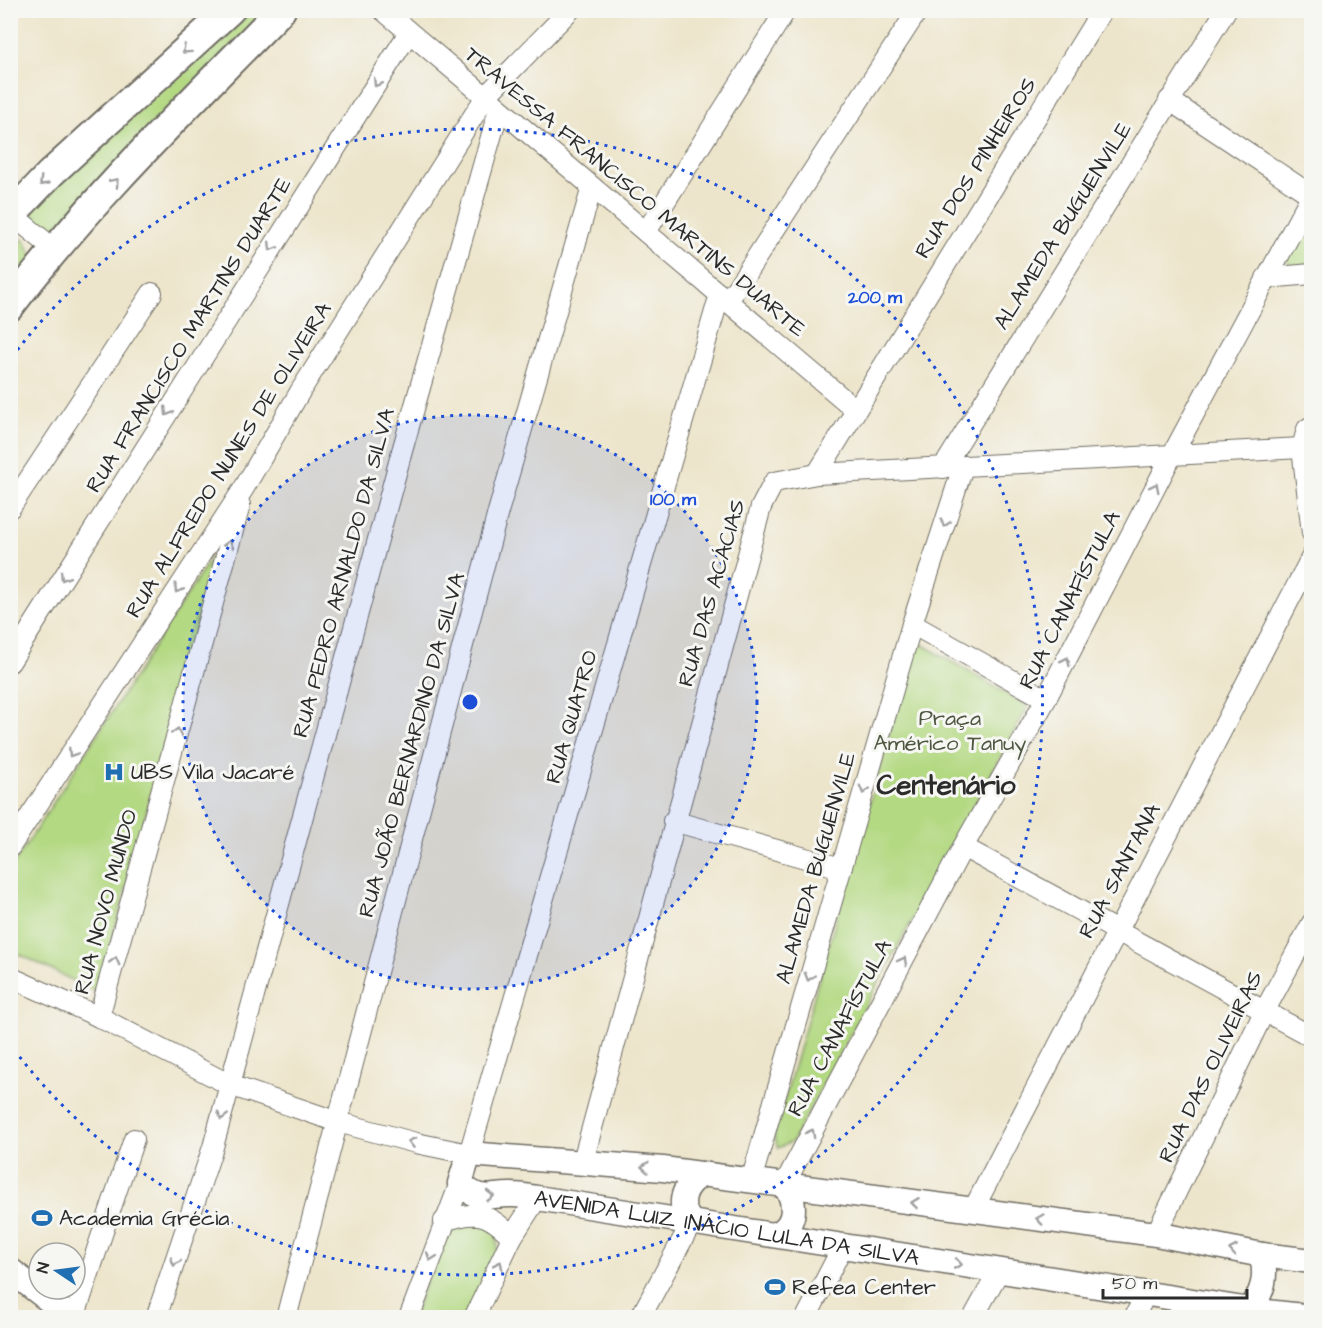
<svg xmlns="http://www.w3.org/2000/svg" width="1322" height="1328" font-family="'Architects Daughter',sans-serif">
<rect width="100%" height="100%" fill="#f6f6f2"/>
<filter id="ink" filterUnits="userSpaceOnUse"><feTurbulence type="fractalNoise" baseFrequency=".0167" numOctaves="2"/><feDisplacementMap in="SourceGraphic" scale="12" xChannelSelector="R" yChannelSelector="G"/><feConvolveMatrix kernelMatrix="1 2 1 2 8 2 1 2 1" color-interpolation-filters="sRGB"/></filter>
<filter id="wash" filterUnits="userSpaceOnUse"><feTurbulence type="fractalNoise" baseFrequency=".008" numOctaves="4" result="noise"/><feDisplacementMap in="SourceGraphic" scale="24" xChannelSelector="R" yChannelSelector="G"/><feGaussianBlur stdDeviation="1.35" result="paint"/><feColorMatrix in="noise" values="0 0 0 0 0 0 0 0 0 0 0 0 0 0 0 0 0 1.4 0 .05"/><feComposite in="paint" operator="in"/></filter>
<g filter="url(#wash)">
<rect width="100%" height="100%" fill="#ede5cb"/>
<g fill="#b4d983" stroke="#708257" stroke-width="1.5">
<path d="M239,11h36l-215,220c-15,-1 -22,-7 -29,-20z"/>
<path d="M1311,215v49l-20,2 -5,-7z"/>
<path d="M11,237l13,3 11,20 -24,34z"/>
<path d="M216,550l-118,443 -87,-43 -1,-80z"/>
<path d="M916,641l112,65 -236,436 -14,6 -4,-12z"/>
<path d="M485,1223l12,12v23l-33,59 -51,1 29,-82 15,-11z"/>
</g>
</g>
<g filter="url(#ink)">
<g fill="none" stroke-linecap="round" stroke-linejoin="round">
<g stroke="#6f6c63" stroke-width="22">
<g id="minor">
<path d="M383,10l472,399"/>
<path d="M1169,100l142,95"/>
<path d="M10,213l45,37"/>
<path d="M646,232l140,-222"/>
<path d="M1266,278l46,-4"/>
<path d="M728,301l190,-291"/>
<path d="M1312,426l-5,3 -5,19 10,85"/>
<path d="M943,468l283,-458"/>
<path d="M817,474l285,-464"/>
<path d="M10,508l142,-215"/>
<path d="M912,624l134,75"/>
<path d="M10,662l398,-628"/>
<path d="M673,821l168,47"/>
<path d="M10,847l234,-359 57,-98 185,-294 84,-86"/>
<path d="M963,847l349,190"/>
<path d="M10,977l89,40 131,68 108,37 78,21 53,11 251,-860"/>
<path d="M99,1017l141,-512"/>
<path d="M583,1161l178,-654 13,-25 43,-8 485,-26"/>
<path d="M751,1181l161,-557 51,-157"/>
<path d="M784,1185l179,-338 83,-148 125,-242 141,-263"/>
<path d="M973,1210l339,-654"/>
<path d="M444,1221c32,-11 44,-9 68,16"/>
<path d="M1156,1234l108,-222 48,-89"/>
<path d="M74,1318l60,-179"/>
<path d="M156,1318l57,-171 189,-696 97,-342"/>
<path d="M286,1318l212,-806 94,-325"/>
<path d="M409,1318l51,-135"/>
<path d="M474,1318l38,-81 25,-39"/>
<path d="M640,1318l52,-96"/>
<path d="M806,1318l38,-74"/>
<path d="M973,1318l26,-47"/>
<path d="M1134,1318l12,-25"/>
</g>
</g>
<g stroke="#6f6c63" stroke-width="27">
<g id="tertiary">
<path d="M692,1222c-17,-17 -8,-38 11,-48"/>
<path d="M776,1234c21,-8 21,-33 8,-49"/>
<path id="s1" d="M1312,1261l-50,-6 -106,-21 -493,-65 -194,-15 -9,29c21,21 28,11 53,12 8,0 17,2 24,3l713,112 62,7"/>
<path d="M10,1270l62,48"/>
<path d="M1250,1310c13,-18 17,-32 12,-55"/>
</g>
</g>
<g stroke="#6f6c63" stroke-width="32">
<g id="secondary">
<path d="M10,216l40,-42 180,-164"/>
<path d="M10,306c81,-107 178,-200 271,-296"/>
</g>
</g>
<use href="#minor" stroke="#fff" stroke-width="20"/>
<use href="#tertiary" stroke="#fff" stroke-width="24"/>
<use href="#secondary" stroke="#fff" stroke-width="28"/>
</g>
<defs><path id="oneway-chevron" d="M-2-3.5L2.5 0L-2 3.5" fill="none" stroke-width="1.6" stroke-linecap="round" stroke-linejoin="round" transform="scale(1.5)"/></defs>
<g stroke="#a0a0a0">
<use href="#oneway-chevron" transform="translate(186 50) rotate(138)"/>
<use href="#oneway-chevron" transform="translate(377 83) rotate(122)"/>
<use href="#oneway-chevron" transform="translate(43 182) rotate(134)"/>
<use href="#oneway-chevron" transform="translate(115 182) rotate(-49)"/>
<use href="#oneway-chevron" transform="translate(272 247) rotate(122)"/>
<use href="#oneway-chevron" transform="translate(168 412) rotate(122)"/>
<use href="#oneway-chevron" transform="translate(1155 487) rotate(-63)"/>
<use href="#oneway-chevron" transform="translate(945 523) rotate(108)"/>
<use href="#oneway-chevron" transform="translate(229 544) rotate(-75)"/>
<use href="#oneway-chevron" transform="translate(64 577) rotate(122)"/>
<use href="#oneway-chevron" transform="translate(178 589) rotate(123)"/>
<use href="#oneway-chevron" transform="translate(1066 661) rotate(-63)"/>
<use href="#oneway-chevron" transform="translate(177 732) rotate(-75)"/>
<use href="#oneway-chevron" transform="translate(72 753) rotate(123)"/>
<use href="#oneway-chevron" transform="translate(864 790) rotate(106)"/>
<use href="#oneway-chevron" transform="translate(115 961) rotate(-75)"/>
<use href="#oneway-chevron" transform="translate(903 961) rotate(-62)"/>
<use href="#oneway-chevron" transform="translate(809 977) rotate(106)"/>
<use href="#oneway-chevron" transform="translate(222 1116) rotate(106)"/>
<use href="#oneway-chevron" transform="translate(811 1133) rotate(-62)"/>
<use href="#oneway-chevron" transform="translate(412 1142) rotate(-166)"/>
<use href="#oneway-chevron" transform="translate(645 1167) rotate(-175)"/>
<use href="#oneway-chevron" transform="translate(490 1196)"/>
<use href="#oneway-chevron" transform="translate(915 1203) rotate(-173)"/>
<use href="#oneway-chevron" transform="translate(1040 1219) rotate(-172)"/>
<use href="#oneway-chevron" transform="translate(1233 1250) rotate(-169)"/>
<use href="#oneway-chevron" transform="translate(431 1257) rotate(110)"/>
<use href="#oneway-chevron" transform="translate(175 1262) rotate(108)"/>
<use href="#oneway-chevron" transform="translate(958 1264) rotate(10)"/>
<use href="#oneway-chevron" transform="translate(499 1265) rotate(-64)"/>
</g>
</g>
<circle cx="470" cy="702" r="287" fill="#1d4ed8" fill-opacity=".12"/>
<g fill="none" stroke="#1d4ed8" stroke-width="3" stroke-dasharray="3 6">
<circle cx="470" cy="702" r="287"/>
<path d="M12 357A573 573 0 1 1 12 1047"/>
</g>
<defs>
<g id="hospital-bare" transform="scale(1.62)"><path d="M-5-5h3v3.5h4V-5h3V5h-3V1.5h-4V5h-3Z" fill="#1f6fb2" stroke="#f6f6f2" stroke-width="2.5" paint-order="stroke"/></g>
<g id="stadium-bare" transform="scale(1.62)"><path d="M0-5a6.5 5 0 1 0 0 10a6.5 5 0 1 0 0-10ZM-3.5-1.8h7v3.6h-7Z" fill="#1f6fb2" stroke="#f6f6f2" stroke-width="2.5" paint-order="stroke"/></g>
</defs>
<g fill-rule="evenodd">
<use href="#hospital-bare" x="114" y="772"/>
<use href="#stadium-bare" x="42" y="1218"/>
<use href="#stadium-bare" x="775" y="1287"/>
</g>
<g text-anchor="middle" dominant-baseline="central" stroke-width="6" stroke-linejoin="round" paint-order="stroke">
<g font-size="22" fill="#2b2b2b" stroke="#f6f6f2">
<text transform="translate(976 168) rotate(-58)">RUA DOS PINHEIROS</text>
<text transform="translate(635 192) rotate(40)">TRAVESSA FRANCISCO MARTINS DUARTE</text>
<text transform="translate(1063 226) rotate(-58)">ALAMEDA BUGUENVILE</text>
<text transform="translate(189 335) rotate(-58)">RUA FRANCISCO MARTINS DUARTE</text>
<text transform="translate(229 460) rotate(-58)">RUA ALFREDO NUNES DE OLIVEIRA</text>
<text transform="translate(344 573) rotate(-75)">RUA PEDRO ARNALDO DA SILVA</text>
<text transform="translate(712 593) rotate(-74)">RUA DAS ACÁCIAS</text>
<text transform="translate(1070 600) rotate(-63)">RUA CANAFÍSTULA</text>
<text transform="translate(572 717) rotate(-74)">RUA QUATRO</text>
<text transform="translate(412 745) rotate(-75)">RUA JOÃO BERNARDINO DA SILVA</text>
<text transform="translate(816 868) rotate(-74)">ALAMEDA BUGUENVILE</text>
<text transform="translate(1120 871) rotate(-62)">RUA SANTANA</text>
<text transform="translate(106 902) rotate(-75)">RUA NOVO MUNDO</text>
<text transform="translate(840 1028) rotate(-62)">RUA CANAFÍSTULA</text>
<text transform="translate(1211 1067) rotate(-64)">RUA DAS OLIVEIRAS</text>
<text stroke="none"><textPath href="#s1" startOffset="1154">AVENIDA LUIZ INÁCIO LULA DA SILVA</textPath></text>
</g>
<g font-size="22" fill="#4d5641" stroke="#f6f6f2">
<text x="950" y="718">Praça<tspan x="950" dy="25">Américo Tanuy</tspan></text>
</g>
<g font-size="22" fill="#2b2b2b" stroke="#f6f6f2" text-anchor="start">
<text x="131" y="772">UBS Vila Jacaré</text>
<text x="59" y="1218">Academia Grécia</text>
<text x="792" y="1287">Refea Center</text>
</g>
<g font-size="28" font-weight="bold" fill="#2b2b2b" stroke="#f6f6f2">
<text x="946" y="785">Centenário</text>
</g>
</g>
<circle cx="470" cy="702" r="9" fill="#1d4ed8" stroke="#f6f6f2" stroke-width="3"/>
<g font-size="18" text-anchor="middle" font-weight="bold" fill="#1d4ed8" stroke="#f6f6f2" stroke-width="6" stroke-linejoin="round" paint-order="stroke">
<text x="875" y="303">200 m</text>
<text x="673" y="505">100 m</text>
</g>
<rect width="1322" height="1328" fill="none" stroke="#f6f6f2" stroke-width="36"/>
<g transform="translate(57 1271) rotate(283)"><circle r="28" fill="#f6f6f2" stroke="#a5a5a2" stroke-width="1.5"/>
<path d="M0-4.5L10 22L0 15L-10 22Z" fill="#1f6fb2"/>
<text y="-9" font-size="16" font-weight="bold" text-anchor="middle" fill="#2b2b2b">N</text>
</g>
<path d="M1103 1289v9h144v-9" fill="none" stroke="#2b2b2b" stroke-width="3"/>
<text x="1112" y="1289" font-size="18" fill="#2b2b2b" stroke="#f6f6f2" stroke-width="4.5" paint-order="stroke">50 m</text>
</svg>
